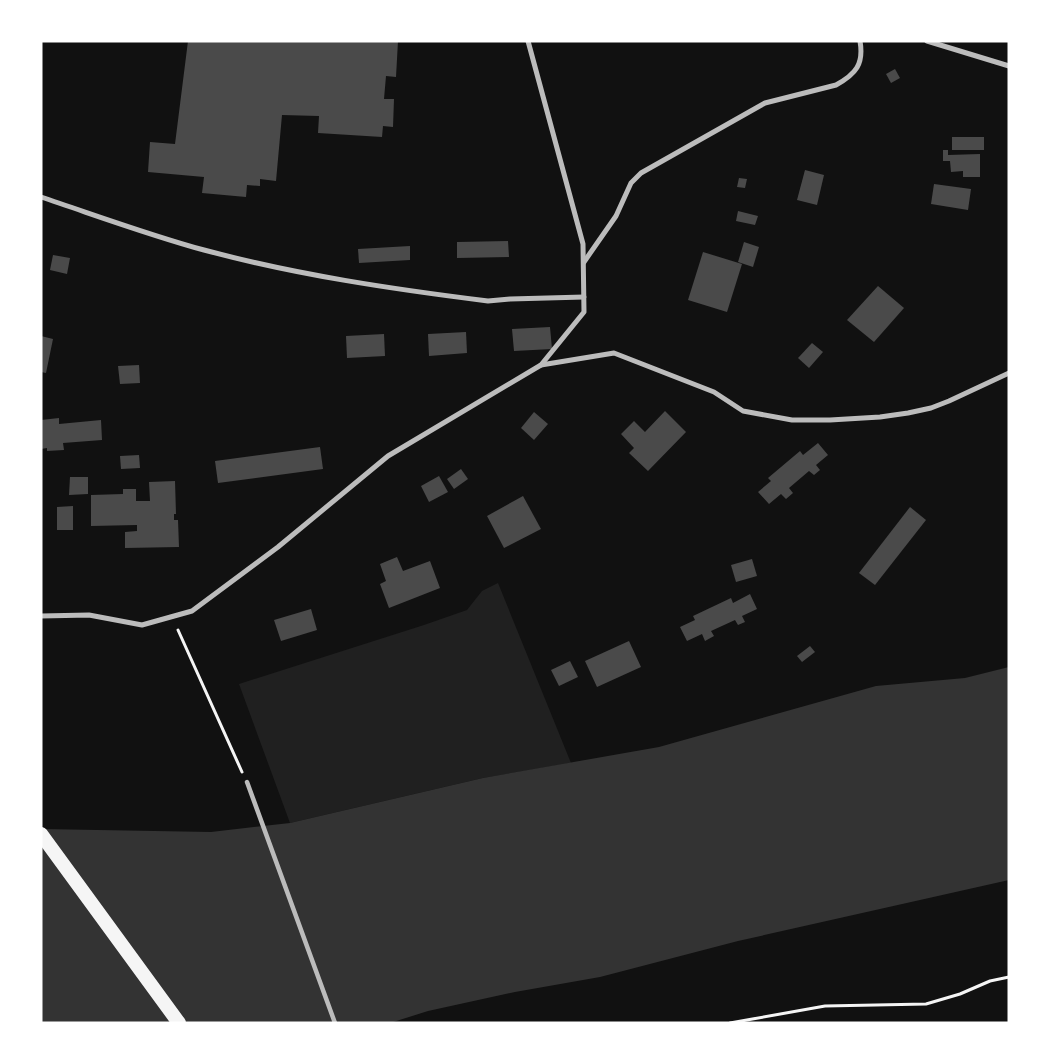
<svg xmlns="http://www.w3.org/2000/svg" width="1050" height="1064" font-family="'IBM Plex Sans',sans-serif">
<rect width="100%" height="100%" fill="#111"/>
<path fill="#202020" d="M498,583l73,180 -88,15 -193,45 -51,-139 185,-59 43,-15 15,-19z"/>
<path fill="#333" d="M1009,667v213l-271,61 -138,36 -85,15 -87,19 -38,12h-349v-194l170,3 79,-9 193,-45 176,-31 217,-61 89,-8z"/>
<g fill="#4a4a4a">
<path d="M188,41h210l-2,36 -10,-1 -2,23h10l-1,28 -10,-1 -1,11 -64,-4 1,-17 -37,-1 -6,66 -16,-2v7l-13,-1 -1,12 -44,-4 2,-16 -56,-5 2,-30 25,2z"/>
<path d="M895,69l5,9 -9,5 -5,-9z"/>
<rect x="952" y="137" width="32" height="13"/>
<path d="M943,150h5v5l32,-1v23h-17v-6l-12,1 -1,-11h-7z"/>
<path d="M805,170l19,5 -7,30 -20,-5z"/>
<path d="M739,178l8,1 -2,9 -8,-1z"/>
<path d="M934,184l37,5 -3,21 -37,-6z"/>
<path d="M738,211l20,5 -3,9 -19,-4z"/>
<path d="M508,241l1,16 -52,1v-16z"/>
<path d="M744,242l15,5 -6,20 -15,-5z"/>
<path d="M410,246v14l-51,3 -1,-14z"/>
<path d="M703,252l39,12 -15,48 -39,-12z"/>
<path d="M53,255l17,3 -3,16 -17,-4z"/>
<path d="M878,286l26,22 -30,34 -27,-22z"/>
<path d="M550,327l2,22 -38,2 -2,-22z"/>
<path d="M466,332l1,21 -38,3 -1,-22z"/>
<path d="M384,334l1,22 -38,2 -1,-22z"/>
<path d="M41,336l12,3 -7,34 -5,-1z"/>
<path d="M812,343l11,9 -14,16 -11,-10z"/>
<path d="M139,365l1,18 -20,1 -2,-18z"/>
<path d="M665,411l21,21 -38,39 -19,-18 5,-5 -13,-14 13,-13 11,11z"/>
<path d="M534,412l14,12 -14,16 -13,-12z"/>
<path d="M59,418v6l42,-4 1,20 -39,3 1,7 -17,1v-3l-6,1v-29z"/>
<path d="M818,443l10,12 -12,10 4,5 -6,5 -5,-4 -20,17 4,5 -7,6 -5,-5 -12,10 -11,-12 13,-11 -3,-3 32,-27 3,4z"/>
<path d="M320,447l3,22 -105,14 -3,-22z"/>
<path d="M139,455l1,13 -19,1 -1,-13z"/>
<path d="M461,469l7,10 -14,10 -7,-10z"/>
<path d="M439,476l9,16 -19,10 -8,-16z"/>
<path d="M70,477h18v17l-19,1z"/>
<path d="M175,481l1,33h-2v6h4l1,27 -54,1v-16l12,-1v-6l-46,1v-31l32,-1v-5h13v12h14l-1,-19z"/>
<path d="M523,496l18,33 -37,19 -17,-32z"/>
<path d="M73,506v24h-16v-23z"/>
<path d="M910,507l16,13 -51,65 -16,-12z"/>
<path d="M397,557l6,14 27,-10 10,27 -51,20 -9,-24 6,-3 -6,-17z"/>
<path d="M752,559l5,17 -21,6 -5,-17z"/>
<path d="M750,594l7,15 -15,7 3,6 -7,3 -3,-5 -24,11 3,5 -9,5 -3,-7 -15,7 -7,-14 15,-7 -2,-4 38,-18 2,5z"/>
<path d="M311,609l6,21 -36,11 -7,-21z"/>
<path d="M629,641l12,26 -44,20 -12,-26z"/>
<path d="M810,646l5,6 -13,10 -5,-6z"/>
<path d="M570,661l8,16 -19,9 -8,-16z"/>
</g>
<g fill="none" stroke-linecap="round" stroke-linejoin="round">
<g stroke="#f5f5f5" stroke-width="3">
<path d="M178,630l64,142"/>
<path d="M730,1023l95,-17 101,-2 34,-10 30,-13 19,-4"/>
</g>
<path stroke="#bcbcbc" stroke-width="4.5" d="M247,782l88,241"/>
<g stroke="#bcbcbc" stroke-width="5">
<path d="M927,41l82,25"/>
<path d="M41,197c54,18 108,38 163,53 93,25 188,39 284,51l22,-2 74,-2"/>
<path d="M584,262l32,-46 15,-33 10,-10 124,-70 71,-18c20,-11 28,-21 24,-44"/>
<path d="M541,365l73,-12 100,39 29,19 49,9h38l50,-3 28,-4 23,-5 18,-7 60,-28"/>
<path d="M41,616l48,-1 53,10 50,-14 86,-64 110,-91 153,-91 43,-53 -1,-68 -55,-203"/>
</g>
<path stroke="#f5f5f5" stroke-width="14" d="M41,834l138,189"/>
</g>
<rect width="1050" height="1064" fill="none" stroke="#ffffff" stroke-width="85"/>
</svg>
